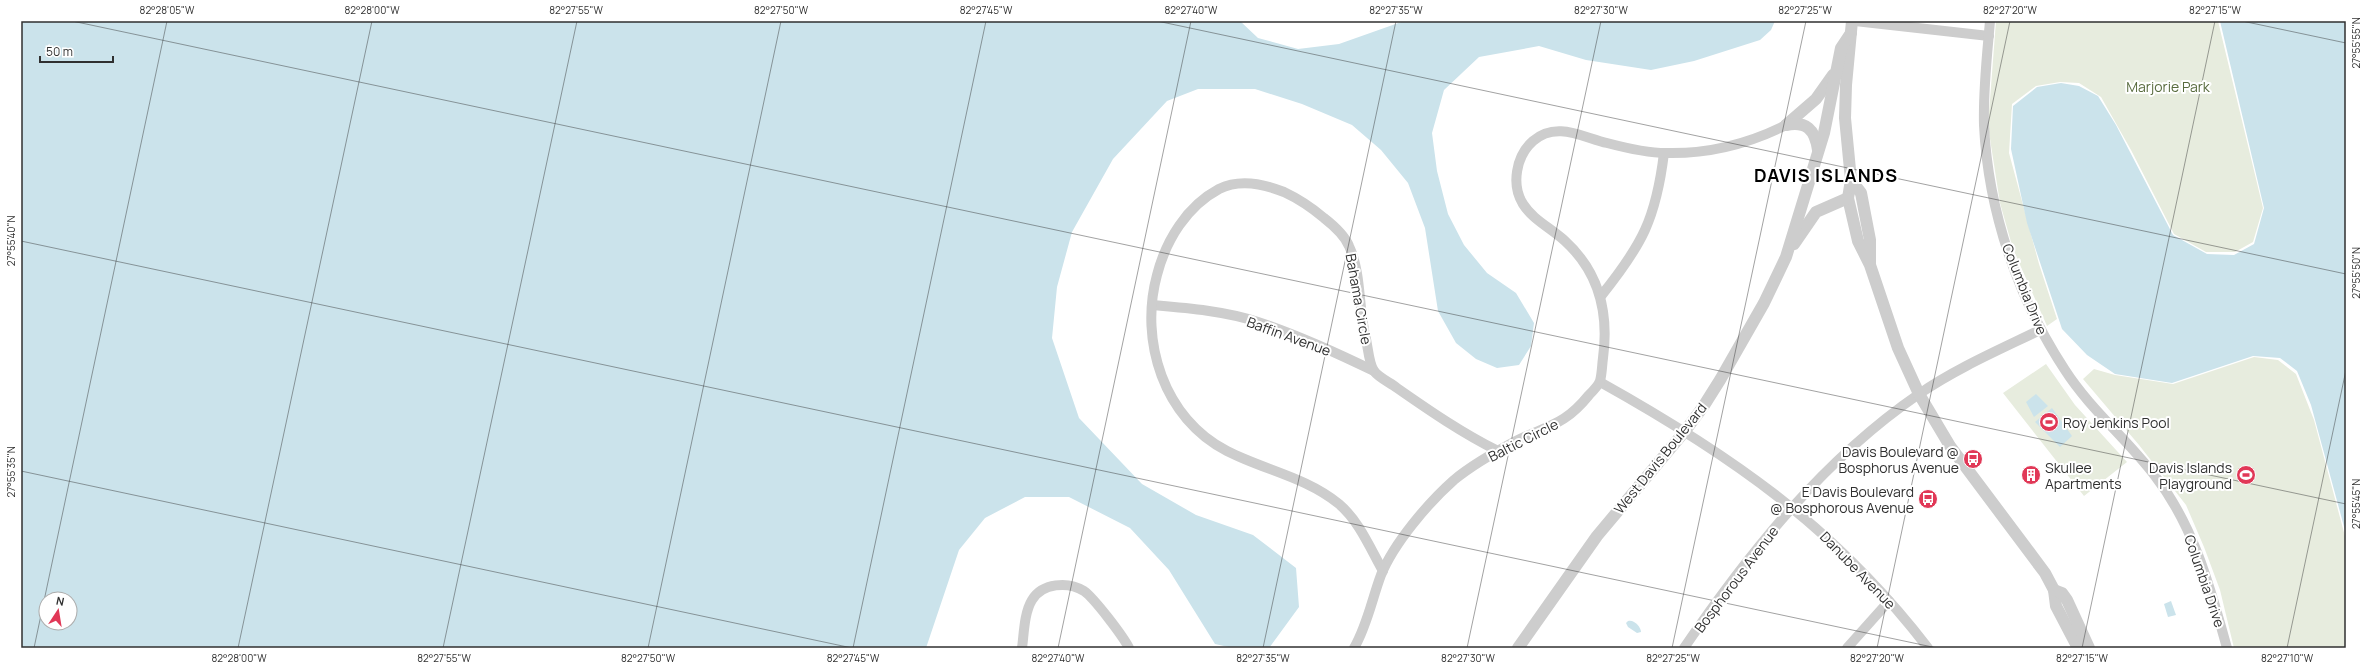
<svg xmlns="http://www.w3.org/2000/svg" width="2367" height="669" font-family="Manrope,sans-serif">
<rect width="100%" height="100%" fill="#fff"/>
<g fill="#e7ecde">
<path d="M1996,21h222l45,187 -10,34 -18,10h-29l-32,-18 -43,-84 -30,-53 -22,-14 -19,-1 -24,4 -24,18 -3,49 30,111 18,55 -10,7 -34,-77 -13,-46 -12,-77z"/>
<path d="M2254,357l24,3 18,14 18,46 32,120v108h-112l-14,-58 -16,-43 -18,-42 -47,-60 -56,-66 11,-10 21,6 58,9z"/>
<path d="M2046,364l29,41 52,57 -43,34 -81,-103z"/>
</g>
<g fill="#cbe3eb" fill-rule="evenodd">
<path d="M21,21h1219l18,17 40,11 41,-5 65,-23h371l-4,9 -11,10 -66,21 -43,9 -65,-10 -47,-14 -60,11 -35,33 -12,43 5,38 11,43 16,31 23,28 29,20 18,30 -3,23 -12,19 -22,3 -21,-9 -20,-16 -18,-32 -13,-83 -17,-45 -27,-33 -29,-25 -50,-21 -47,-15h-57l-31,12 -54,58 -41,73 -15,55 -5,51 27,80 63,66 54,31 57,20 43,33 3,39 -30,41h-36l-18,-4 -46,-74 -39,-42 -61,-31h-44l-40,21 -26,32 -33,98h-905zM46,599h24v24h-24z"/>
<path d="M2220,21h126v513l-35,-129 -14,-34 -17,-13 -27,-2 -81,27 -57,-9 -28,-19 -25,-26 -35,-106 -16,-74 2,-43 24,-19 24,-4 18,3 19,10 18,29 57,110 34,19 27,1 20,-11 10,-36z"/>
<path d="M2036,394l12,12 -14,11 -8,-15z"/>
<path d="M2052,408l20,28 -12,11 -25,-25z"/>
<path d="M2171,601l5,14 -8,2 -4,-13z"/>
<path d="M1628,621c6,-2 13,6 13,11l-4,1 -9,-6 -2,-4z"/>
</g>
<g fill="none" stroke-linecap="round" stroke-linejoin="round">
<g stroke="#cdcdcd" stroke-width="10">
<path d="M1855,21l134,15"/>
<path d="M1990,21c-3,35 -7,69 -6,104 4,86 34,174 81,245 25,39 62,69 90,106 39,50 55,111 72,172"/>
<path d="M1601,296c41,-51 55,-77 63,-143"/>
<path d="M1152,305c35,3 73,6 106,17 40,13 79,31 116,49"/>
<path d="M1600,382c131,73 236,146 328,266"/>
<path d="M1383,571c-13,-23 -24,-50 -44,-67 -33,-27 -75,-34 -112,-53 -63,-32 -88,-110 -70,-176 9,-35 30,-69 62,-86 20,-10 45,-5 65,3 15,7 27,15 40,26 9,7 20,16 25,28 13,28 9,63 17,93 2,9 3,25 8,32 5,7 17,12 23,17 33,23 65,45 101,63"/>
<path d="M1022,648c2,-14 2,-35 10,-48 10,-17 36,-19 52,-9 10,7 39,45 45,57"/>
<path d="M1354,648c13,-22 18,-49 27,-73 13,-32 47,-72 73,-95 18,-15 41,-28 62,-39 32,-16 48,-15 73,-46 4,-4 9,-9 11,-14 2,-7 2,-16 3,-23 6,-45 -4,-86 -38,-117 -14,-13 -32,-21 -42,-37 -12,-19 -7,-48 10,-63 23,-20 49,-4 74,2 19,5 39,10 59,10 42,1 82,-9 120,-28"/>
<path d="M1684,648c65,-95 139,-188 235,-254 38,-26 80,-44 121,-64"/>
<path d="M1847,648l42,-47"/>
</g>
<g stroke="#cdcdcd" stroke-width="12">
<path d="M1852,21l-6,64 -1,33 6,62 -3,18 10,43 12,24 28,83 21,46 31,52 95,127 9,17 2,16 22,42"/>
<path d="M1786,125l30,-26 17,-24"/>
<path d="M1786,125c20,-4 29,4 32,25"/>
<path d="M1851,180l10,13 9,47v23"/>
<path d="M1794,244l22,-32 32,-14"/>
<path d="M2054,590l8,3 5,7 22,48"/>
<path d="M1518,648l79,-112 88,-105 18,-24 17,-27 44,-77 22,-46 38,-124 17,-85 10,-15"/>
</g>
</g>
<path fill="none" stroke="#303030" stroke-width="1" stroke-opacity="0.45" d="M72,21l2274,483M1157,21l1189,253M2242,21l104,22M21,241l1916,407M21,471l831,177M34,648l133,-627M238,648l134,-627M443,648l134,-627M648,648l133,-627M853,648l133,-627M1058,648l133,-627M1263,648l133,-627M1467,648l134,-627M1672,648l134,-627M1877,648l133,-627M2082,648l133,-627M2287,648l59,-278"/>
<defs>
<g id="stadium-disc" transform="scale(1)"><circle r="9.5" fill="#e13857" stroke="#fff"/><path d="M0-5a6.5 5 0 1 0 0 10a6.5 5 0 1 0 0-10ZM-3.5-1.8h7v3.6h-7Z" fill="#fff"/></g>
<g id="bus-disc" transform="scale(1)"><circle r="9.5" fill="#e13857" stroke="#fff"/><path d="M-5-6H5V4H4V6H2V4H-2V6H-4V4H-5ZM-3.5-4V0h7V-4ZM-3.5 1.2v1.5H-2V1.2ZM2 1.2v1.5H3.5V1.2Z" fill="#fff"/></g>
<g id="building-disc" transform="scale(1)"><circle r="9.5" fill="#e13857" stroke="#fff"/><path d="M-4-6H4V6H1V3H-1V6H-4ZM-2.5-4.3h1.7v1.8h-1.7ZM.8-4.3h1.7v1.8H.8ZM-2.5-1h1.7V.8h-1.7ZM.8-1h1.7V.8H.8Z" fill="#fff"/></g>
</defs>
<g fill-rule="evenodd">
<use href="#stadium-disc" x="2049" y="422"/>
<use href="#bus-disc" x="1973" y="459"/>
<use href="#building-disc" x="2031" y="475"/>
<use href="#stadium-disc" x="2246" y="475"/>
<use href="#bus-disc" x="1928" y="499"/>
</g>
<g text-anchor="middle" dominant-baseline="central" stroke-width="4" stroke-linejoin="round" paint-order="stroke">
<g font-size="14" fill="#586b3e" stroke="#fff">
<text x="2168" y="86">Marjorie Park</text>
</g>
<g font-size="14" fill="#303030" stroke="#fff">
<text transform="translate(2025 289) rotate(68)">Columbia Drive</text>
<text transform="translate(1359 299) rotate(80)">Bahama Circle</text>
<text transform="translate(1289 336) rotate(20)">Baffin Avenue</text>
<text transform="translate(1523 440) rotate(-27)">Baltic Circle</text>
<text transform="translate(1660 458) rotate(-51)">West Davis Boulevard</text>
<text transform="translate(1858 570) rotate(46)">Danube Avenue</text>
<text transform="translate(1736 579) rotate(-53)">Bosphorous Avenue</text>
<text transform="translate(2205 581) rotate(71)">Columbia Drive</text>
</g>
<g font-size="14" fill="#303030" stroke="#fff" text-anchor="end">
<text x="2063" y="422" text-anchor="start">Roy Jenkins Pool</text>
<text x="1959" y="451">Davis Boulevard @<tspan x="1959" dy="16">Bosphorus Avenue</tspan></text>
<text x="2045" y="467" text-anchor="start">Skullee<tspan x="2045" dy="16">Apartments</tspan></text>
<text x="2232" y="467">Davis Islands<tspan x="2232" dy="16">Playground</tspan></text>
<text x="1914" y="491">E Davis Boulevard<tspan x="1914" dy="16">@ Bosphorous Avenue</tspan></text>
</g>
<g font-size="18" font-weight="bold" letter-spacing="1" fill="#000" stroke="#fff">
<text x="1826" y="175">DAVIS ISLANDS</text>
</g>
</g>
<rect width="2367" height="669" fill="none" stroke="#ffffff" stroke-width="44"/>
<g transform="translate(58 611) rotate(12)"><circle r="19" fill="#ffffff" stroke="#acacac"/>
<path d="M0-3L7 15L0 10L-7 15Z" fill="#e13857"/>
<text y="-6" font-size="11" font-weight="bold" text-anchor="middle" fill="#303030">N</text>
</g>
<path d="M40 56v6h73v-6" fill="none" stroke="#303030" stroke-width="2"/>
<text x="46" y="56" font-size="12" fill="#303030" stroke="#ffffff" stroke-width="3" paint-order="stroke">50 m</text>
<rect x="22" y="22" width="2323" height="625" fill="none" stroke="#303030" stroke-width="1.5"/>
<g font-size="10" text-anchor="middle" fill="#303030">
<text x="167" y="14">82°28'05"W</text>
<text x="372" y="14">82°28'00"W</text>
<text x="576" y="14">82°27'55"W</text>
<text x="781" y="14">82°27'50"W</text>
<text x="986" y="14">82°27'45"W</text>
<text x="1191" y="14">82°27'40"W</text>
<text x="1396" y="14">82°27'35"W</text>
<text x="1601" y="14">82°27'30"W</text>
<text x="1805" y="14">82°27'25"W</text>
<text x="2010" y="14">82°27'20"W</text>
<text x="2215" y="14">82°27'15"W</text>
<text transform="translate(2356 43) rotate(-90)" y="4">27°55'55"N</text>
<text transform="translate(11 241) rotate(-90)" y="4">27°55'40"N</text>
<text transform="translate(2356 273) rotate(-90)" y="4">27°55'50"N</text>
<text transform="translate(11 472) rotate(-90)" y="4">27°55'35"N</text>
<text transform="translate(2356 504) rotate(-90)" y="4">27°55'45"N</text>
<text x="239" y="662">82°28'00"W</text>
<text x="444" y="662">82°27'55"W</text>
<text x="648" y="662">82°27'50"W</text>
<text x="853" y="662">82°27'45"W</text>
<text x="1058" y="662">82°27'40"W</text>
<text x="1263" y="662">82°27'35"W</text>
<text x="1468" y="662">82°27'30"W</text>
<text x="1673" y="662">82°27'25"W</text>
<text x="1877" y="662">82°27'20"W</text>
<text x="2082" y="662">82°27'15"W</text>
<text x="2287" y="662">82°27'10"W</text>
</g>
</svg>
